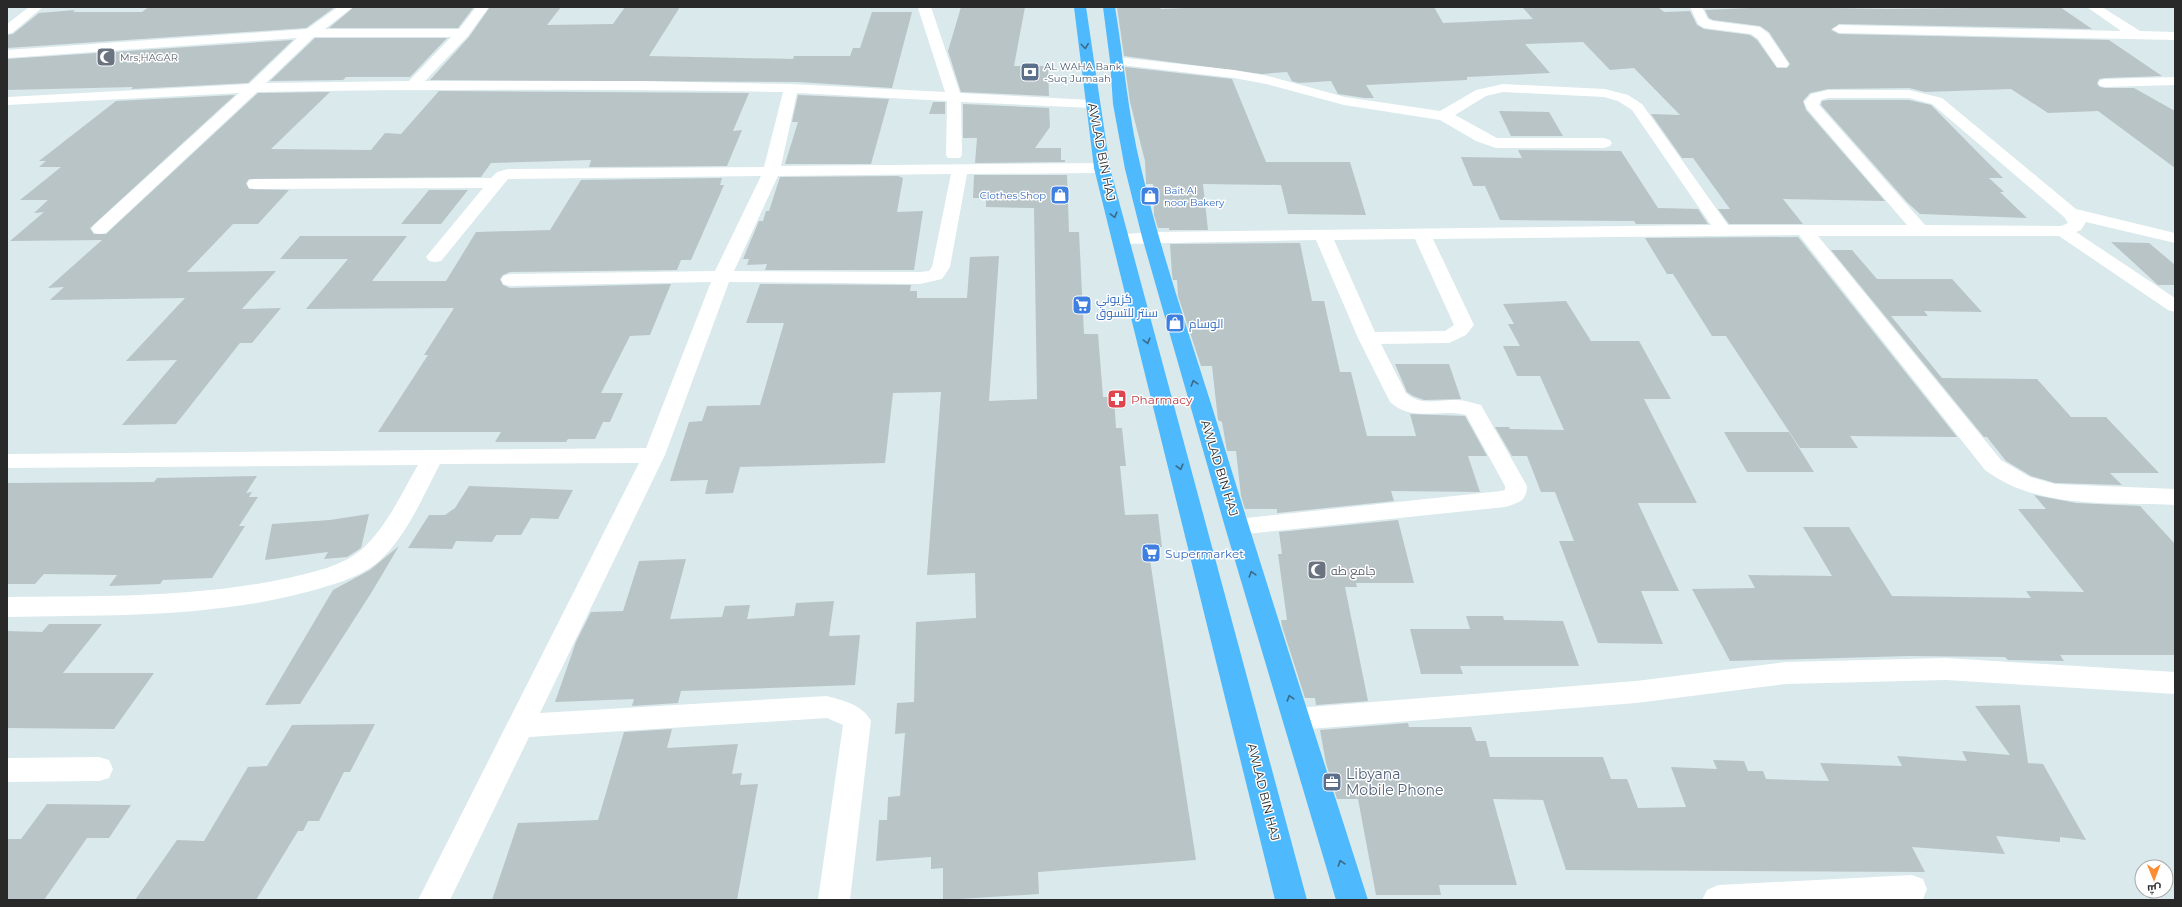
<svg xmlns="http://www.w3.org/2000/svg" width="2182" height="907" font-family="Montserrat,Cairo,sans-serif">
<rect width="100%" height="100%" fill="#d9e9ec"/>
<g fill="#b9c4c7">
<path d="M149,7h186l-29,21 -299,20v-13l6,-1 26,-21 36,-3 -2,2h69z"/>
<path d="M354,7h120l-16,21h-129z"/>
<path d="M490,7h71l-14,18 66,-1 12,-17h55l-31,49 144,3 1,-3h56l3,-8h7l12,-36h40l-20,76 -93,-6 -369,-2 39,-43z"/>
<path d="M961,7h64l-11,59h34l1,30 -88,-4 -13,-41z"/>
<path d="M1117,7h43l1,2 48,-2h225l9,16 90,-4 -10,-11 135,-1 6,5 26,-1 7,14 7,4 46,6 7,5 20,28h10l3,-4 -21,-32 -9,-6 -47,-6 -4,-2 -4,-8 66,-3 116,2 173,-2 32,22 -253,-5 -8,6 8,4 270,6 53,36 -57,2 -6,1 -2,5 3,3 5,1h29l41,23v57l-77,-57 -50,2 -37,-24 -86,3 -16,-4 -81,1 -18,4 -7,8 3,9 79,91 -102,-2 20,25h-74l-11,-15h12l-37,-51h-11l-31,-44 29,1 -46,-47 -24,2 -27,-28 -58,2 25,29 -83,4v3l-101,5 8,13h-9l-27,-4 -7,-13 -32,2 -7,-2 -5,-9 -25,2 -138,-18z"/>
<path d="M315,38h132l-37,39h-64l-3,3 -73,1z"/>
<path d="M293,40l-45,43 -117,6 2,-2 -126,3v-31z"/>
<path d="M1125,67l107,12 34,83h84l16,53 -78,-1 -7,-29 -78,-1 5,46h-39v-2h-11l-4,-13 -1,-31h-7v-2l-1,-21 -15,-59z"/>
<path d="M439,91l310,2 -16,38 9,-1 -15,36 -138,1 2,-7 -100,3 -10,14 -232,2 -3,4 3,6 40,1 -31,34h-25l-46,48 89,-1 -34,38 39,-1 -29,35h-12l-64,81 -54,1 55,-65 -51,1 59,-63 -135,2 14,-13 -16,1 54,-48 -92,1 34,-29 -10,1 14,-13h-28l41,-33h-22l7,-6h-7l77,-60 119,-6 -145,133 4,6h12l152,-141 72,-1 -59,57 100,1 14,-17 16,1z"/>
<path d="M798,95l91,4 -18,65h-86l13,-42h-6z"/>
<path d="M1828,100h81l22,5 72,73h-14l15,14h-4l27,26 -107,-4 -13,-12 -86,-97 1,-4z"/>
<path d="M933,102h12v12h-16z"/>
<path d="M963,104l86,4 1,19 -15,21h26v12h4v2l-90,1 2,-25h-14z"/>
<path d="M1499,111l50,1 14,24h-52z"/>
<path d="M1518,150l103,1 37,57 40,1 10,15h-72l-2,-3 -134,-1 -15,-34h-12l-12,-29 61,1z"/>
<path d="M974,175h93l2,57h10l5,102h14l5,63h11l2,31h6l4,38h-6l5,49 33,-1 4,33h-14l48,313 -158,12 1,22 -96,6v-32l-12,1v-12l-55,4 3,-41h8l1,-23 12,-1 5,-63 -10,1 2,-31 17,-1 2,-80 60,-4 -1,-45 -48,2 14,-183 -48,1 -8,70 -145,4 -7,26 -28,1 3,-14 -38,1 19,-59 13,-1 5,-15 53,-1 24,-82h-38l14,-39 151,1 -1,6h7v7h50l3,-41 29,-1 -10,145 48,-2 -3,-191 -48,-1v-9h-13z"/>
<path d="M898,176l5,2 -6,34 26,-1 -9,59h-149l2,-6 -20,1 2,-6h-6l16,-38h4l3,-10h3l11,-34z"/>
<path d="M722,178l-2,7h4l-33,75h-10l-4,10 -167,2 -7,3 -3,4 3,6 7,3 161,-4 -21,51 -20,1 -29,57h22l-13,29h-7l-8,17h-27l-2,3h-71l6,-10h-123l50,-77h-4l30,-47 -148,1 42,-50h-68l20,-23h107l-35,45h74l30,-49 74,-2 31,-50z"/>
<path d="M429,190h39l-27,34h-40z"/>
<path d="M1798,237l159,200 -107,-1 8,12h-58l-74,-112h-14l-39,-62h-6l-22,-36z"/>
<path d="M2111,242l38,1 26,22v20h-17z"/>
<path d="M1300,243l12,58h12l16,71h11l16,64h49l-6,-22 55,2 22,40h-19l12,36 -89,-1 3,10 -117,12v-4h-32l-4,-13 -5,-45h-9l-5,-29 -4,-2 -6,-54h-11l-23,-70 -1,-16h-4l-1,-6 -2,-30z"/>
<path d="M1831,250h21l25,29h75l30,33 -58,-1 4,5h-37l51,62 95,1 34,38h35l53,56h-49l12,12 -67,-2 -24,-7 -25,-15 -19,-24h-3z"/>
<path d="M1566,301l25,40h48l32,58h-27l53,104h-59l41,88h-38l22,53 -65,-1 -39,-102h15l-19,-49h-14l-14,-36h-15l-17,-29h14l1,2 54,1 -24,-54h-23l-14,-30h17l-12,-22h6l-11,-20z"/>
<path d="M1395,364h54l12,35 -37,1 -11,-4 -6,-4z"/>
<path d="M1724,432h65l25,40h-67z"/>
<path d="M257,476l-11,17 6,-1 -3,5h9l-19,29h6l-33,52 -49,2 -3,4 -51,2 8,-11 -73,-1 -9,10h-28v-101l147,-1 3,-4z"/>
<path d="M469,486l104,4 -15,29 -27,-1 -10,17h-25l-4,7 -36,-1 -4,8 -44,-1 21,-33h16l10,-7z"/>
<path d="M2034,495l42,8 64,3 35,38v111h-115l4,6 -56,-1 -3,-3 -96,-1 -179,5 -38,-72 63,-1 -7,-13 84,1 -29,-49h46l43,69 139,2 -5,-7 58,1 -66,-83h28z"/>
<path d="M369,514l-8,34 -14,9 -23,2 4,-7 -63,8 7,-36 58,-4z"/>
<path d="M1398,520l16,63h-58l1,4h-12l23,114 -52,4 -1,-7h-10l-23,-72 -1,-6h6l-9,-66h4l-3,-22z"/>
<path d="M399,546l-26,44 -73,114 -35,1 68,-115 37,-20z"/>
<path d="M686,559l-16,60 52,-2 3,-11 25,-1 -3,14 47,-3 2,-13 38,-2 -5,35 31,-1 -5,50 -174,6 -3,12 -46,3 2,-7 -79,3 21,-60 15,-30 32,-1 16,-50z"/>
<path d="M1466,616h37l1,4 59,1 16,45h-119l3,8h-42l-11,-45h60z"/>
<path d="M49,624h53l-39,49h91l-40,56 -107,-1v-97l35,1z"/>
<path d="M2020,705l8,58 15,1 43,76 -26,-3v5l-64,-6 9,18 -93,-7 13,25 -359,-2 -23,-70 -50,-1 24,86h-78l2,10h-65l-18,-96h-21l-11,-36 -6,-33 88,-7 1,4h62l5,14h10l4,16h113l8,22h16l11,29 48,-1 -15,-40 46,2 -4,-9 31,1 4,10h15l3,8 63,2 -9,-18 82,3 -5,-10 70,5 -5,-10 48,4 -35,-49z"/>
<path d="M375,724l-25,48h-6l-25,49h-11l-5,10h-5l-42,69h-121l42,-60 27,1 44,-74 19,-1 25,-41z"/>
<path d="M672,729l-5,19 71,-4 -6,30 10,-1 -2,12 18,-1 -21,116h-245l26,-77 80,-3 26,-88z"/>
<path d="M47,804l84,1 -22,33h-22l-43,62h-37v-61h14z"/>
</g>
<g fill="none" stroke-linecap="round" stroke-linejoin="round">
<g fill="#fff" fill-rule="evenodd">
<path d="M29,7h14l-31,26 -5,1v-10z"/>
<path d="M338,7h15l-28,22h134l17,-22h13l-21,29 -43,45h213l153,3 154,8 -27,-84 13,-1 29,86 132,7 5,1 2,3 -2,3 -5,1 -131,-6 1,53 -2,3h-12l-2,-3 1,-54 -150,-8 -16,73 321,-3 6,2 2,3 -2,3 -6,2 -135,1 -17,93 -8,12 -22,5 -191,-2 -64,173 -125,258 287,-17c17,5 35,8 44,25l-21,179h-32l25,-175 -16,-7 -298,19 -79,163h-32l221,-437 -199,1c-18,34 -34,74 -63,99 -20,16 -46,22 -70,29 -98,26 -199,23 -300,25v-20c94,-1 189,1 281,-19 25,-6 52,-11 73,-28 26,-23 40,-56 57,-85l-411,3v-14l639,-6 65,-166 -201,4 -7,-2 -2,-4 2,-4 7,-2 205,-3 46,-95 -253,3 -67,82 -6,1 -6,-1 -3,-4 57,-69 -228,1 -6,-1 -2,-4 2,-4 6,-1 236,-1 6,-6 11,-3 256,-2 19,-75c-176,-3 -351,-3 -526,0l-151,141 -6,1 -6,-1 -3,-4 3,-4 145,-132 -232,12v-8l242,-13 48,-46 -290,20v-8l300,-21zM314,37h137l-42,44 -143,2zM951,174l-19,93 -3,4 -9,1 -186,-1 44,-95z"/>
<path d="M1690,7h12l6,12 5,2 47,6 8,6 21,31 -2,3h-10l-19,-28 -7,-5 -47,-6 -6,-4z"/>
<path d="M2087,7h15l38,24 35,1v8l-336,-7 -7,-4 7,-4 282,6z"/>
<path d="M1117,57l117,13 34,6 77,21 95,14 36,-21 27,-6 102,5 23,6 14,9 86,121h179l-100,-116 -3,-7 7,-8 17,-4h81l33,8 134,111 99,24v10l-89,-21 -5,8 -5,2 99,66v14l-7,-2 -109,-74h-241l183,224 29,17 25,7 120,5v16c-63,-3 -137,5 -190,-35l-186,-235 -366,4 41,86 -8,10 -17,8 -68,1 25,49c15,14 33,6 51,7 8,0 16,3 24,5l46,81c0,15 -9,17 -22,21l-268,28 -8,-2 -4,-6 4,-6 8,-2 264,-28 4,-1v-4l-39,-71c-27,-7 -53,8 -76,-13l-32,-64 -42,-98 -195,4 -6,-1 -3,-4 3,-4 36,-3 560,-7 -79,-115 -14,-9 -14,-4 -101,-5 -17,4 -31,19 42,23h107l6,2 2,3 -2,3 -6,2h-108l-20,-7 -36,-21 -96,-15 -78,-21 -32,-6 -122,-14 -2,-3zM1828,98h81l23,6 132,113 4,6 -7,3 -136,-1 -106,-120 2,-5zM1415,239l39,86 -9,6 -70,1 -41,-92z"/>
<path d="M2175,77v8l-70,2 -5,-1 -2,-3 2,-3 5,-1z"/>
<path d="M1946,658l229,14v22l-229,-14 -160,4 -150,19 -339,27 -10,-3 -4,-8 4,-8 10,-3 339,-27 150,-19z"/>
<path d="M99,757l10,3 4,9 -4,9 -10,3 -92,1v-24z"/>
<path d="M1912,875l11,4 4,10 -4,10 -221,1 5,-10 11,-5z"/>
</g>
<g fill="#4eb9fc" fill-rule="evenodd">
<path d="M1074,7h12l24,161 197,732h-32l-181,-732z"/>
<path d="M1103,7h12c9,54 13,108 26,161 19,82 47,162 72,242 50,164 103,327 155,490h-32l-111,-373 -83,-290 -17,-68 -12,-65 -3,-43z"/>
</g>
</g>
<defs><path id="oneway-chevron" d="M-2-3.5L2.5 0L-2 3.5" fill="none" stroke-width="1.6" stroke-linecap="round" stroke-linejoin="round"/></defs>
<g stroke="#3a6a88">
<use href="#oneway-chevron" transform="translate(1085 46) rotate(83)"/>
<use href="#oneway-chevron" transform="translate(1114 215) rotate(75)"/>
<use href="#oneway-chevron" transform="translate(1147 341) rotate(75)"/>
<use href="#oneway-chevron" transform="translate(1194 383) rotate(-107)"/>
<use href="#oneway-chevron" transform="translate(1180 467) rotate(75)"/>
<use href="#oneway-chevron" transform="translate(1252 574) rotate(-107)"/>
<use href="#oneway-chevron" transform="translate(1290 698) rotate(-107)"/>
<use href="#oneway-chevron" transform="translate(1341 863) rotate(-107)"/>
</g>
<defs>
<g id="mosque-square" transform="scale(1)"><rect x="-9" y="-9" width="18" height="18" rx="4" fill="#6b7280" stroke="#fff"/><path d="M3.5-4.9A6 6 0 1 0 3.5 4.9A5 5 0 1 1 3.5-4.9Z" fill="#fff"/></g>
<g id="bank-square" transform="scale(1)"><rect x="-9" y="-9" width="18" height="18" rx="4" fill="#5c6f8a" stroke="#fff"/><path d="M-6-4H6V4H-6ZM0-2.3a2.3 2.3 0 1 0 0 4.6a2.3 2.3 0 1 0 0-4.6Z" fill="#fff"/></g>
<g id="shop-square" transform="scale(1)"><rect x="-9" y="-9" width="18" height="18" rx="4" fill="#3f7fe0" stroke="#fff"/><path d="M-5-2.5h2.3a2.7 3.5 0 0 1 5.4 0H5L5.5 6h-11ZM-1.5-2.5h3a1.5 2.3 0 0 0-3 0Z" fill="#fff"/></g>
<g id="supermarket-square" transform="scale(1)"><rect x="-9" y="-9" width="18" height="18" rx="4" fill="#3f7fe0" stroke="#fff"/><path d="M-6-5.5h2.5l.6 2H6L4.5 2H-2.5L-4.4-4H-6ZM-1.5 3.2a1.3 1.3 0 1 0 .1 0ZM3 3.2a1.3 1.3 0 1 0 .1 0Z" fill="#fff"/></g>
<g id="pharmacy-square" transform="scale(1)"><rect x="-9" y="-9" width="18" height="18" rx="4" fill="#e0444e" stroke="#fff"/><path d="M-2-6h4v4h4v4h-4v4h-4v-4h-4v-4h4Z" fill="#fff"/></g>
<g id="office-square" transform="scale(1)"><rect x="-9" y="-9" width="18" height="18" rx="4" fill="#5c6f8a" stroke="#fff"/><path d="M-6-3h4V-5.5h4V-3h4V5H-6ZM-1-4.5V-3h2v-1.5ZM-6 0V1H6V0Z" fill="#fff"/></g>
</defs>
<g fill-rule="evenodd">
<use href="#mosque-square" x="106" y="57"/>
<use href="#bank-square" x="1030" y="72"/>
<use href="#shop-square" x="1060" y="195"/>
<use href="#shop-square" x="1150" y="196"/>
<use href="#supermarket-square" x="1082" y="305"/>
<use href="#shop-square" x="1175" y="323"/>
<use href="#pharmacy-square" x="1117" y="399"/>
<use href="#supermarket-square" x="1151" y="553"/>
<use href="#mosque-square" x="1317" y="570"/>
<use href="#office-square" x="1332" y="782"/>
</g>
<g text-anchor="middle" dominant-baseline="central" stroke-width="3" stroke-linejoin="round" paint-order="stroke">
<g font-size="10" fill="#5b616d" stroke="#fff" text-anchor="start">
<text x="120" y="57">Mrs,HAGAR</text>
</g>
<g font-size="10" fill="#4e5e75" stroke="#fff" text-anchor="start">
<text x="1044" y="66">AL WAHA Bank<tspan x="1044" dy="12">-Suq Jumaah</tspan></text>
</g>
<g font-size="10" fill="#366cbe" stroke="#fff" text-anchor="start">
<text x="1164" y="190">Bait Al<tspan x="1164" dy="12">noor Bakery</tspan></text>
<text x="1046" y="195" text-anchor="end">Clothes Shop</text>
</g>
<g font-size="12" fill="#292929" stroke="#fff">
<text transform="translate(1102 152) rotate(79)">AWLAD BIN HAJ</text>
<text transform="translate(1220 468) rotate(73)">AWLAD BIN HAJ</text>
<text transform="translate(1264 792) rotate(76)">AWLAD BIN HAJ</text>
</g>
<g font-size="12" fill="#366cbe" stroke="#fff" text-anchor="start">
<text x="1096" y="298">كزيوني<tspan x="1096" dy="14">سنتر للتسوق</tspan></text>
<text x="1189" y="323">الوسام</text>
<text x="1165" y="553">Supermarket</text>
</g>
<g font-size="12" fill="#be3a42" stroke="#fff" text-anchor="start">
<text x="1131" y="399">Pharmacy</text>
</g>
<g font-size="12" fill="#5b616d" stroke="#fff" text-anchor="start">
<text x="1331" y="570">جامع طه</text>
</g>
<g font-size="14" fill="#4e5e75" stroke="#fff" text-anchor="start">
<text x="1346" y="774">Libyana<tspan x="1346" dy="16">Mobile Phone</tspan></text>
</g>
</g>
<rect width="2182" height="907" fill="none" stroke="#292929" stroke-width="16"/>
<g transform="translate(2154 879) rotate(179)"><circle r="19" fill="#ffffff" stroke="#a9a9a9"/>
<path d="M0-3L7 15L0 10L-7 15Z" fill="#ff8b33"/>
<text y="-6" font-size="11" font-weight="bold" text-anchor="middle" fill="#292929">ش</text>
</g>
</svg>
